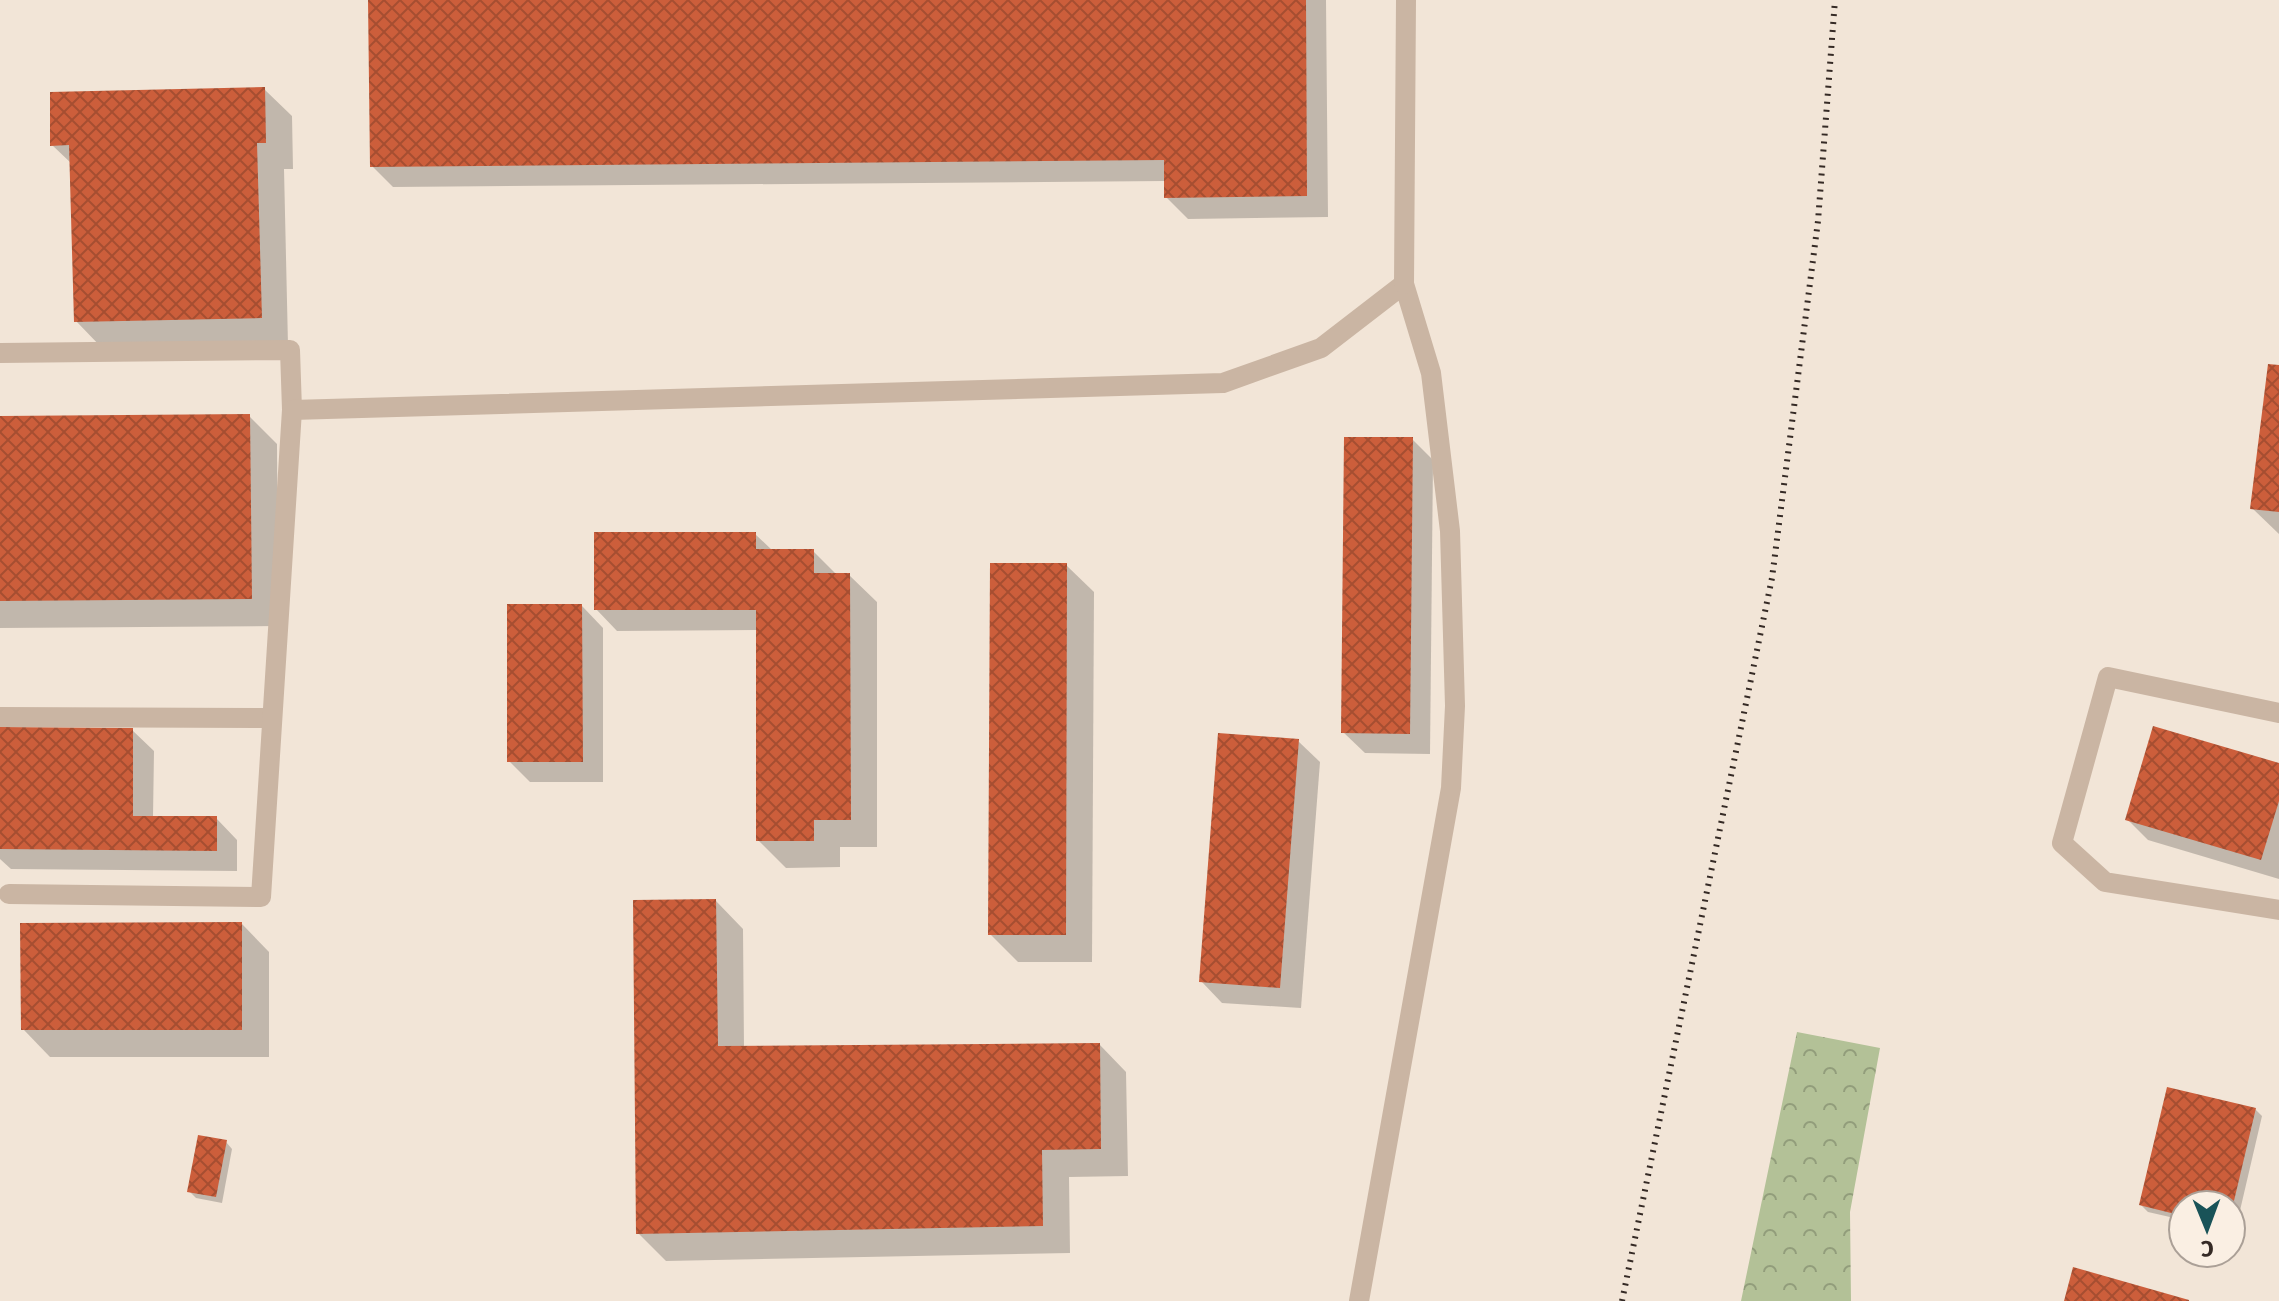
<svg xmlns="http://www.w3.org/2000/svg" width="2279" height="1301" font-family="'Fira Sans',sans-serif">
<defs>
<pattern id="forest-crowns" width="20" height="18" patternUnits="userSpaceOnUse" patternTransform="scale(2)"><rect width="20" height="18" fill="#b3c197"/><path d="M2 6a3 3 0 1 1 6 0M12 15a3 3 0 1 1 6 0" fill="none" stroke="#929d7b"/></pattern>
<pattern id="building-cross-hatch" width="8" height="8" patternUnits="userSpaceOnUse" patternTransform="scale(2)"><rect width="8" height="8" fill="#cc5e3b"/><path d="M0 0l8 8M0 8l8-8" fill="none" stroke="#a64e31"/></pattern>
</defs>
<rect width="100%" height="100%" fill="#f2e5d7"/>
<path fill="url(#forest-crowns)" d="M1797,1032l83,16 -30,164 1,89h-110z"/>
<g fill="#0003">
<path d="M370,0h956l2,217 -140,2 -22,-22v-16l-773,6 -21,-21z"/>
<path d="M264,89l28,27 1,53h-9l4,176 -185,4 -27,-28 -4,-157 -20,-19z"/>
<path d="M2279,367v167l-27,-26z"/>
<path d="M249,416l28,28 1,182 -278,2v-210z"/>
<path d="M1412,439l21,21 -3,294 -65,-1 -22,-21z"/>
<path d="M755,534l18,17h40l24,24h12l28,27v245h-37v20l-54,1 -28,-28v-210l-141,1 -21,-22z"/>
<path d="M1066,565l28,27 -2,370h-74l-28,-28z"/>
<path d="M582,606l21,22v154h-73l-21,-21z"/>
<path d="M0,729l132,1 22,21 -1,67h63l21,22v31l-226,-2 -11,-10z"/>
<path d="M1298,741l22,21 -19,246 -79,-5 -21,-22z"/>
<path d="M2279,765v114l-131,-39 -21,-21z"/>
<path d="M716,901l27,28 1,119 355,-4 27,28 2,104 -59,1 1,76 -404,8 -28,-28z"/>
<path d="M242,924l27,28v105h-219l-27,-28z"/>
<path d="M2255,1109l7,7 -27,116 -4,-1v-26h-48v15l-35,-8 -7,-7z"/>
<path d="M226,1142l6,7 -10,54 -26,-5 -7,-7z"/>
</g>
<g fill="url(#building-cross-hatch)">
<path d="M368,0h938l1,196 -143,2v-38l-794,7z"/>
<path d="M265,87l1,56h-9l5,175 -188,4 -5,-177 -19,1v-54z"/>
<path d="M2268,364l11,1v147l-29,-3z"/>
<path d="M250,414l2,185 -252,2v-185z"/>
<path d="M1344,437h69l-3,297 -69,-1z"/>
<path d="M594,532h162v17h58v24h36l1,247h-37v21h-58v-231h-162z"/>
<path d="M990,563h77l-1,372h-78z"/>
<path d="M507,604h75l1,158h-76z"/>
<path d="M2153,726l126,37v38l-18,59 -136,-40z"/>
<path d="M0,727l133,1v88h84v35l-217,-2z"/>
<path d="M1218,733l81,6 -19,249 -81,-6z"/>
<path d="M716,899l2,147 382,-3 1,106 -59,1 1,76 -407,8 -3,-334z"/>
<path d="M242,922v108h-221l-1,-107z"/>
<path d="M2167,1087l89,21 -23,97h-50v11l-44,-11z"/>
<path d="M198,1135l29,5 -11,57 -29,-5z"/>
<path d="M2073,1267l116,33v1h-125z"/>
</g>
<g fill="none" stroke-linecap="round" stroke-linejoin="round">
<g stroke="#cab5a3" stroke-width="20">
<path d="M0,353l290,-3 2,60"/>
<path d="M2279,713l-171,-36 -46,166 43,39 174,28"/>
<path d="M0,717l272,1"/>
<path d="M9,894l252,3 31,-487 931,-27 98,-35 83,-64 27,89 19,158 5,175 -4,82 -92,513"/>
</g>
<path stroke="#cab5a3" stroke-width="20" d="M1404,284l2,-284"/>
<path stroke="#352a25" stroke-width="6" stroke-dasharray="2 6" stroke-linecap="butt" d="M1622,1301l150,-723 46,-357 17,-221"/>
</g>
<g transform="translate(2207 1229) rotate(179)"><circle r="38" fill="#faefe3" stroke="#aba097" stroke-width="2"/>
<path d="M0-6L14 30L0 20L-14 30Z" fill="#195358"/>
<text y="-12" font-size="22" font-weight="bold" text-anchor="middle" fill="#352a25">С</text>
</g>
</svg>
